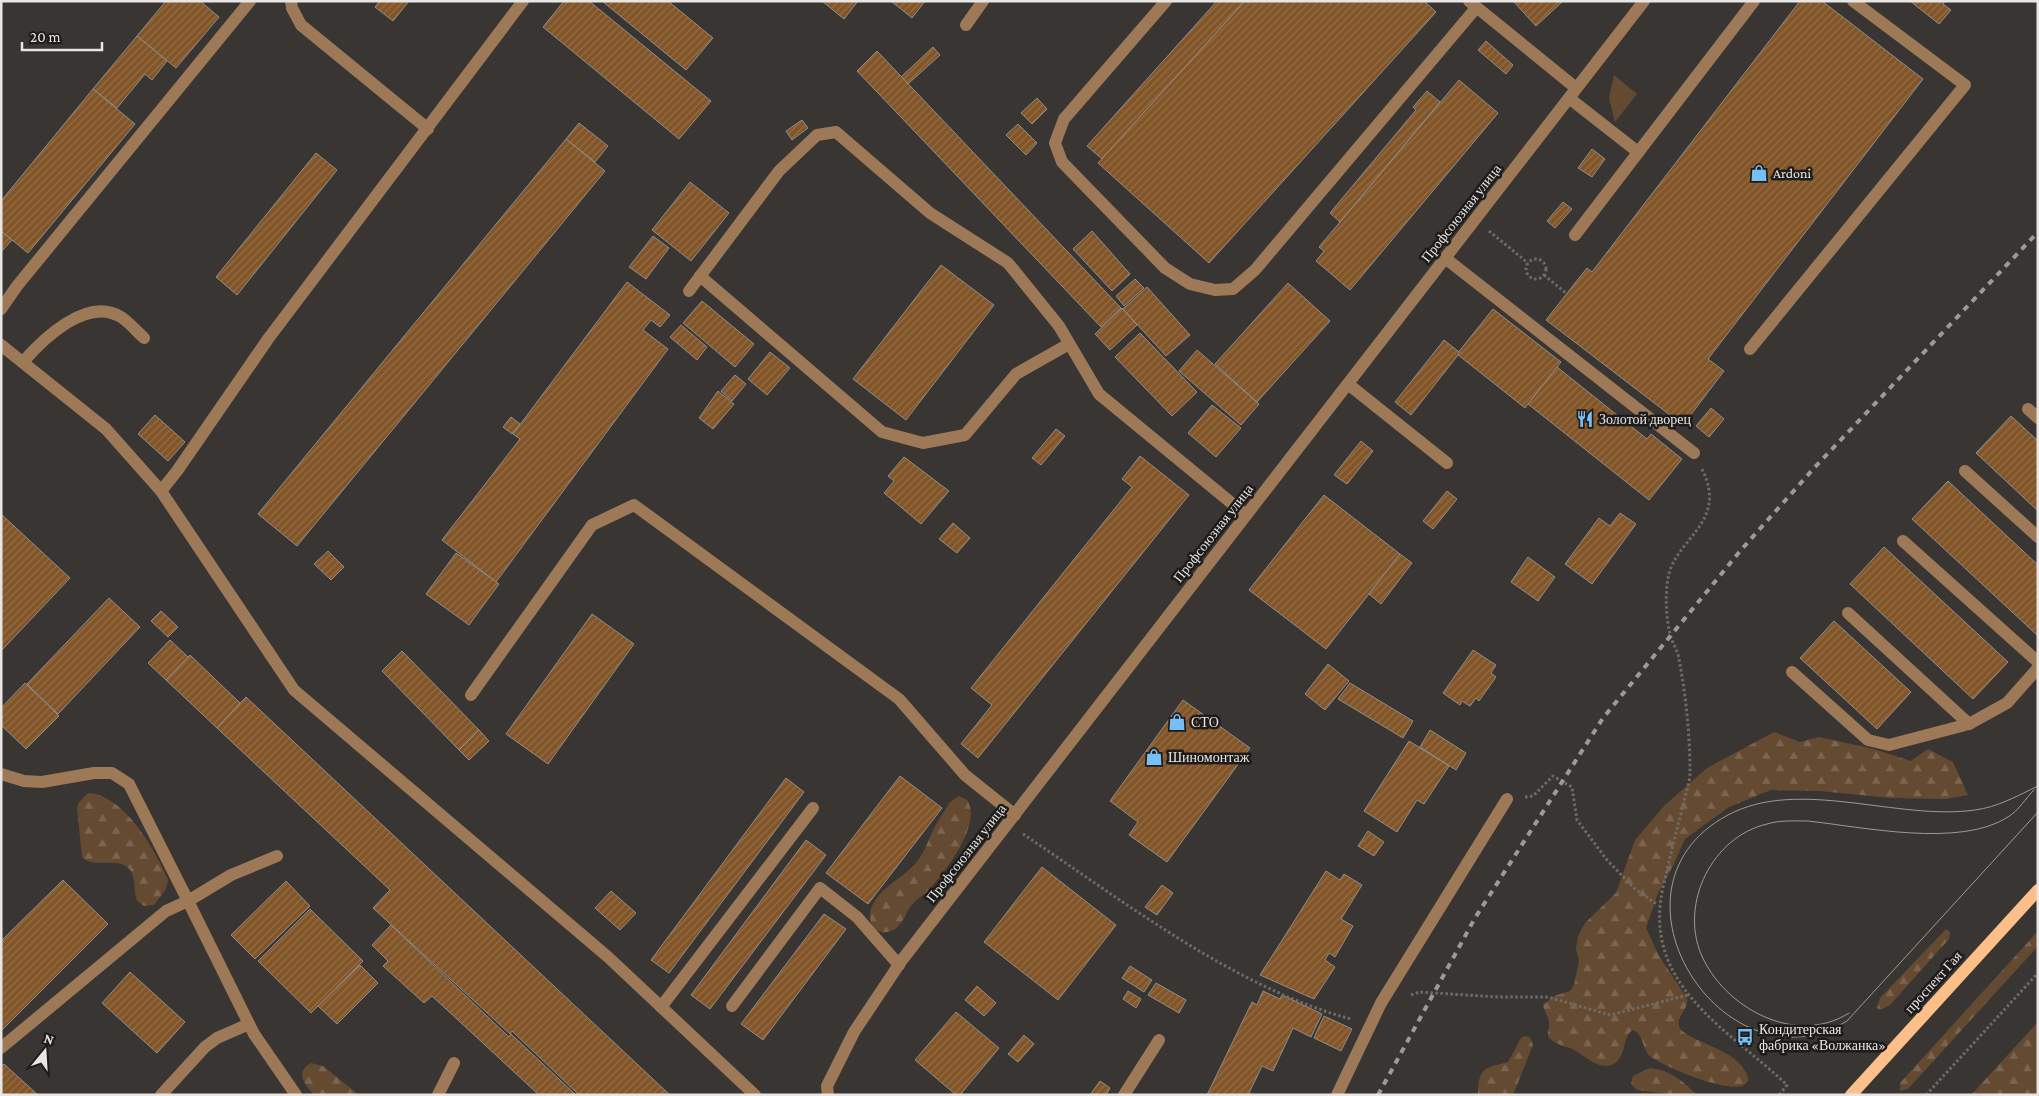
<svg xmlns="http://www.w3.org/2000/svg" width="2039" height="1096" font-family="'Crimson Pro',serif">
<defs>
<pattern id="forest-firs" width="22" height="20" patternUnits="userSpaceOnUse" patternTransform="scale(1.25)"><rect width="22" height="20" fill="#654a32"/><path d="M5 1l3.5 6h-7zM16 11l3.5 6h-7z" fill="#7b6450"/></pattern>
<pattern id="building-hatch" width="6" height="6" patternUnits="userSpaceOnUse" patternTransform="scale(1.25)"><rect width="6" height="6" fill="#825528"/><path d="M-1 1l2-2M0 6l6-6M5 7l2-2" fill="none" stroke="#946d47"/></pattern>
</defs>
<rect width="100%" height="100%" fill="#383532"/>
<path fill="#654a32" d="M1614,75l23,19 -22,28 -6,-24z"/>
<g fill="url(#forest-firs)">
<path d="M1774,732l26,10 19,-5 55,12 37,12 17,-12 25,13 15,33 -22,4 -55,-1 -72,-7 -48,-1 -42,17 -44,32 -11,25 -16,29 -12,35 13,28 28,42c2,11 -10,17 -8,28 2,12 49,22 62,39 4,6 12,15 3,20 -15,9 -79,-18 -93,-28 -9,-7 -7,-23 -18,-27 -11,6 -6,25 -18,33 -14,10 -29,-7 -41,-13 -7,-4 -19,-5 -25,-12 -3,-5 1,-10 0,-15 0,-7 -5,-11 -6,-18l11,-9 16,-5 4,-6 5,-24 -3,-12 2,-13 7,-13 31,-30 19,-53 30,-35 42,-37z"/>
<path d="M88,793c35,1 68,57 80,87l-2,9 -12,16 -10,1 -7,-5c-4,-9 -1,-24 -7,-31 -10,-15 -37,0 -48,-13l-5,-49 2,-6z"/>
<path d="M959,796l8,4c16,24 -23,74 -40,92 -5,4 -11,8 -15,12 -6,8 -9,20 -17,25 -19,11 -31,-8 -22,-25 10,-19 34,-28 46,-45 7,-10 10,-21 15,-31 5,-9 11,-18 16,-26z"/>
<path d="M1946,929l4,3 -1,7 -59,66 -10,5 -3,-2 3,-10z"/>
<path d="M2038,931v15l-130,143 -8,2v-8z"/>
<path d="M2038,1022v73h-67z"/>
<path d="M1525,1036l5,1 3,8 -20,50h-35c0,-29 8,-27 30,-33l13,-24z"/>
<path d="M311,1063l12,3 36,29h-45c-9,-10 -20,-23 -3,-32z"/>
<path d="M1650,1068c20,2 33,13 47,27 -21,0 -40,-2 -60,-5l-6,-6 2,-8z"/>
</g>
<g fill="url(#building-hatch)" stroke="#908d8a">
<path d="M166,1h34l19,16 -43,51 -39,-32z"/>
<path d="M380,1h29l-16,20 -18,-14z"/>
<path d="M564,1h25l122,100 -32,38 -136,-112z"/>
<path d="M602,1h66l45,37 -27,32z"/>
<path d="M822,1h36l-14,18z"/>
<path d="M891,1h34l-13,17z"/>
<path d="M1217,1h28l-143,158 -15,-13z"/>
<path d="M1245,1h179l12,11 -227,251 -111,-100z"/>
<path d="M1513,1h50l-27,25z"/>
<path d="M1800,1h22l101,78 -215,280 16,12 -41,54 -137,-105 41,-52 5,4z"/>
<path d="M1910,1h35l-2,3 8,6 -12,14z"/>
<path d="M137,36l30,25 -15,19 -7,-6 -28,34 -24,-19z"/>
<path d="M1486,41l27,24 -7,9 -28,-24z"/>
<path d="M933,47l7,8 -32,29 -7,-7z"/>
<path d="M877,51l244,257 -20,19 -244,-256z"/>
<path d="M1459,80l39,33 -148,177 -34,-29 8,-10 -5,-4z"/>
<path d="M93,89l42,35 -107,129 -27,-22v-30z"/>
<path d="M1427,91l13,11 -100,120 -10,-9 86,-103 -3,-3z"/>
<path d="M1037,98l10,11 -15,15 -11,-11z"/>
<path d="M802,120l6,8 -16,12 -6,-9z"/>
<path d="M579,123l29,23 -13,16 -29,-23z"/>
<path d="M1018,124l19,19 -11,12 -20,-20z"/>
<path d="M566,139l39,32 -308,375 -39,-32z"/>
<path d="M1592,149l13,10 -13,18 -14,-9z"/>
<path d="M316,153l21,17 -100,125 -21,-18z"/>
<path d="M690,182l39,31 -38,48 -39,-31z"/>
<path d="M1563,202l9,7 -17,19 -8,-7z"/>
<path d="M1,231l11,9 -11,12z"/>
<path d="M1092,231l38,43 -18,17 -39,-42z"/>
<path d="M653,236l16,12 -23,31 -17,-12z"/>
<path d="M941,265l53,40 -88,115 -53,-41z"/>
<path d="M1135,279l9,9 -20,18 -8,-10z"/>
<path d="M627,282l43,33 -10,12 -9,-7 -8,10 25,19 -172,233 -54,-42 78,-101 -7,-5z"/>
<path d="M1288,283l42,38 -73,81 -42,-38z"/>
<path d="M1147,287l43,48 -24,21 -43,-47z"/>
<path d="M702,301l52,43 -19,23 -52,-44z"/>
<path d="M1122,308l15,17 -27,25 -15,-16z"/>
<path d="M1493,309l68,53 -36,46 -68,-54z"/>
<path d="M681,325l26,22 -10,13 -27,-23z"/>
<path d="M1140,333l57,59 -25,24 -57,-59z"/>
<path d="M1444,340l15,12 -1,3 -47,60 -16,-13z"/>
<path d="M1197,350l62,54 -18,21 -62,-54z"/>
<path d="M770,352l20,16 -23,27 -19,-16z"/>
<path d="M1557,367l90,72 4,-5 31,25 -33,41 -121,-96z"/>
<path d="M735,375l11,9 -14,17 -11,-10z"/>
<path d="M718,391l16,13 -21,25 -14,-11z"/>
<path d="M1212,405l29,23 -25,29 -28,-24z"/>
<path d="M1711,408l13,11 -15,18 -13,-11z"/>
<path d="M155,415l30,27 -17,19 -30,-27z"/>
<path d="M2011,416l27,25v70l-62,-58z"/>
<path d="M511,417l9,7 -8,10 -9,-7z"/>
<path d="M1056,429l9,7 -24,29 -9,-7z"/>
<path d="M1361,441l12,10 -26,33 -13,-9z"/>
<path d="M1140,456l49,39 -211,263 -17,-14 31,-39 -21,-17 161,-201 -10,-8z"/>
<path d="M904,457l45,34 -28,33 -37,-31 10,-12 -6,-5z"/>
<path d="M1948,481l90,84v71l-126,-117z"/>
<path d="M1447,491l10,8 -24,30 -10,-8z"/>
<path d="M1324,495l76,59 -74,95 -77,-59z"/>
<path d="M1620,513l16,11 -44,60 -27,-20 34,-46 11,8z"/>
<path d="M1,514l69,64 -69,73z"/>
<path d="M953,523l17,15 -13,15 -18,-14z"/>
<path d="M1884,547l124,115 -35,37 -123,-115z"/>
<path d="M328,551l16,16 -13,13 -17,-16z"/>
<path d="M456,553l43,31 -30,41 -43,-31z"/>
<path d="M1400,554l12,9 -31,41 -12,-10z"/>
<path d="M1528,557l27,20 -17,24 -27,-19z"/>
<path d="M109,598l31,29 -82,87 -31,-30z"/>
<path d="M161,611l17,16 -10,10 -17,-16z"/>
<path d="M592,614l42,30 -86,120 -42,-30z"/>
<path d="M1834,621l77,71 -34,37 -77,-71z"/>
<path d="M170,640l18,17 -22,23 -18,-17z"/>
<path d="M1473,650l23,15 -5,8 5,4 -17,24 -3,-3 -6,8 -8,-5 -2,4 -17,-12z"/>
<path d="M402,651l77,79 -20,20 -77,-79z"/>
<path d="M190,655l50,48 -23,25 -51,-48z"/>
<path d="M1328,664l21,17 -24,29 -20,-16z"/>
<path d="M25,683l34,33 -33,33 -25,-24v-17z"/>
<path d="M1350,683l63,38 -10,17 -65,-39z"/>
<path d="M246,697l424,398h-91l-67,-64 -2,3 -137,-126 17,-18 -173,-162z"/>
<path d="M1183,700l67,48 -83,114 -38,-27 9,-13 -28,-21z"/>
<path d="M479,730l10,11 -20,19 -10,-10z"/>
<path d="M1430,730l36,23 -10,17 -36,-23z"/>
<path d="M1409,741l40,25 -25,38 -7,-4 -20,32 -33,-21z"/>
<path d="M900,776l42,32 -74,96 -42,-31z"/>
<path d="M786,778l18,14 -135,181 -18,-13z"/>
<path d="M1368,831l16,11 -10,14 -16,-10z"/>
<path d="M806,840l20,15 -116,154 -19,-14z"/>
<path d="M1042,867l74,58 -58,75 -74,-58z"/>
<path d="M1326,871l14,9 4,-6 18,11 -21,34 12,7 -18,31 -6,-4 -4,7 10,7 -21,32 -54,-24z"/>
<path d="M63,880l45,44 -107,107v-90z"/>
<path d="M286,881l24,25 -55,53 -24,-24z"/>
<path d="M1162,885l11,8 -16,22 -12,-8z"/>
<path d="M611,891l25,22 -16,17 -25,-22z"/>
<path d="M310,909l53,52 -52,52 -53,-52z"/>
<path d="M824,914l22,15 -83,111 -22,-16z"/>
<path d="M391,925l118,112 2,-3 65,61h-37l-107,-99 -8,7 -41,-37 5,-5 -16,-16z"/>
<path d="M360,965l18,18 -41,41 -19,-18z"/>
<path d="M1130,966l22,14 -8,12 -22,-14z"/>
<path d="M130,972l55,50 -28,31 -55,-50z"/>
<path d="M1156,983l30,17 -7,13 -31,-18z"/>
<path d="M977,986l19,17 -12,13 -19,-16z"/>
<path d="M1128,991l13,8 -5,9 -13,-9z"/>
<path d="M1263,991l17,8 2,-4 40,19 -11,23 -18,-9 -20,43 -11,-5 -13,27 3,2h-45l45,-93 5,3z"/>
<path d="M956,1012l43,36 -39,47h-4l-41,-35z"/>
<path d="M1324,1016l28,13 -11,22 -27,-13z"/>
<path d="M1024,1035l10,9 -16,18 -10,-8z"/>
<path d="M4,1064l34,31h-37v-28z"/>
<path d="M1100,1081l10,7 -4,7h-16z"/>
</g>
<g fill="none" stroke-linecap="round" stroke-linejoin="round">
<g stroke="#6e6b68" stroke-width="3" stroke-dasharray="2.5 2.5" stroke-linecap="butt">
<path d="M1489,231l39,32"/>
<circle cx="1536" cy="269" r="10"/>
<path d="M1544,275l23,19"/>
<path d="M1702,469c27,54 -27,69 -34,109 -3,18 -2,39 2,56 2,9 8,17 9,25 7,37 11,77 11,114 0,10 -5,22 -7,33 -7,26 -13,51 -19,77 -25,101 62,144 123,202l-8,10"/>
<path d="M1525,797l8,-1 20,-20 19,11 5,33 30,40 28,29 23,16"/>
<path d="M1023,834c99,66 212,154 328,185"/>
<path d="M1411,995l8,-3 79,5h50l62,18 78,-20"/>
<path d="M1926,1095l112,-122"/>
</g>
<g stroke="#9e7958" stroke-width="12">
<path d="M291,1l1,7 9,17 127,104"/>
<path d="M1166,1l-102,118 -9,24 7,19 103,106 25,16 25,6 18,-1 22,-19 221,-262"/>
<path d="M1469,1l107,87"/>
<path d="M966,25l17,-24"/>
<path d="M1569,98l69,54"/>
<path d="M1575,235l179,-234"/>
<path d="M1445,258l249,195"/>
<path d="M700,276l182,156 41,11 42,-8 51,-61 53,-30"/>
<path d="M689,291l90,-120 38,-36 19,-3 94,81 78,50 51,63 40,68 147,121"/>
<path d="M1,309l16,-23 233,-285"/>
<path d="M1,345l105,84 55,62 133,199 314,267 147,138"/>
<path d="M1750,349l215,-264 -112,-84"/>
<path d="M23,362c20,-23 64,-66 98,-45 8,5 16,15 23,21"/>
<path d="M1348,384l99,79"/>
<path d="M2028,409l10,9"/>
<path d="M1965,471l73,66"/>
<path d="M161,491l16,-20 91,-132 255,-338"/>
<path d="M1903,541l135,121"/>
<path d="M1848,613l121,111 38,-21 31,-35"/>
<path d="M1792,672l76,68 21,5 80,-21"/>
<path d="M471,695l121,-170 42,-20 265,194 66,76 50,40"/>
<path d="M1,774l23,7 18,1 52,-9h18l17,11 59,117 43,-26 46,-19"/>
<path d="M732,1006l88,-118 37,29 42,48"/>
<path d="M661,1007l152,-199"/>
<path d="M1,1048l165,-137 22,-10 66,133 42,61"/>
<path d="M161,1095l44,-48 12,-9 32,-14"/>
<path d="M438,1095l16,-32"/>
<path d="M828,1095l-1,-9 27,-54 48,-72 742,-959"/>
<path d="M1124,1095l35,-55"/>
<path d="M1337,1095l44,-92 126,-204"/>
</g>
<path stroke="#fcbf89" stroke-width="12" d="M1851,1095l187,-205"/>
<g stroke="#9d9b98" stroke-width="1">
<path d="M2038,786c-21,10 -40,21 -63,24 -78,11 -176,-33 -247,5 -137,73 -4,281 119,206l191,-209"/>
<path d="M1849,1013c-53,34 -125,-5 -148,-59 -21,-51 11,-117 66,-130 13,-4 28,-3 41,-3 55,6 152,27 200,-4 10,-6 18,-19 26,-27"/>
</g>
<path stroke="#9d9b98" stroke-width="4" stroke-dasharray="6 6" stroke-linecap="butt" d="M1378,1095l97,-177 128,-200 138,-168 74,-83 223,-235"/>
</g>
<defs>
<g id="shop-bare" transform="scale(1.35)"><path d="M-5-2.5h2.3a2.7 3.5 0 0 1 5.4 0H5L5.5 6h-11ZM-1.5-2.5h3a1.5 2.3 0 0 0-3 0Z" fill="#77bff7" stroke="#1e1c1b" stroke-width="2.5" paint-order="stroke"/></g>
<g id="restaurant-bare" transform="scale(1.35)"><path d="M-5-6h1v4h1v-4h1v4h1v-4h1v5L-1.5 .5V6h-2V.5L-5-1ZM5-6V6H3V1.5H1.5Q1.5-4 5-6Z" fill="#77bff7" stroke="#1e1c1b" stroke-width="2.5" paint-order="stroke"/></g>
<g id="bus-bare" transform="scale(1.35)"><path d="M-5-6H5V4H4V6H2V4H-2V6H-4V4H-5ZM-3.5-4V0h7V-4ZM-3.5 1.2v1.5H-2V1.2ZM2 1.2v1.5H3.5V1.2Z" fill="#77bff7" stroke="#1e1c1b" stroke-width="2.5" paint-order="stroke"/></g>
</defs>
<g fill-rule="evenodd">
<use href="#shop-bare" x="1759" y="173"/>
<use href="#restaurant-bare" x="1585" y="419"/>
<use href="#shop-bare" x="1177" y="722"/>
<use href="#shop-bare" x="1154" y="757"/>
<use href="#bus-bare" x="1745" y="1037"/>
</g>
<g text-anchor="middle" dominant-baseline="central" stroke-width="5" stroke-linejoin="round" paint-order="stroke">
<g font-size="14" fill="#e8e6e4" stroke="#1e1c1b" text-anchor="start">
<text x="1773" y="173">Ardoni</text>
<text x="1599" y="419">Золотой дворец</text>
<text x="1191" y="722">СТО</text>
<text x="1168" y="757">Шиномонтаж</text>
<text x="1759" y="1029">Кондитерская<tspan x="1759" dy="16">фабрика «Волжанка»</tspan></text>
</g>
<g font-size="14" fill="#e8e6e4" stroke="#1e1c1b">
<text transform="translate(1461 213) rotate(-52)">Профсоюзная улица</text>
<text transform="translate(1213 533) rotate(-52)">Профсоюзная улица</text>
<text transform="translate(966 853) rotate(-52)">Профсоюзная улица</text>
<text transform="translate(1933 982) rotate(-48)">проспект Гая</text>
</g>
</g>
<rect width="2039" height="1096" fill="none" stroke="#e8e6e4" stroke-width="5"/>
<g transform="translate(45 1051) rotate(18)" stroke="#1e1c1b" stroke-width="4" paint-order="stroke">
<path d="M0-4L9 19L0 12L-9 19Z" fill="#e8e6e4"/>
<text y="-8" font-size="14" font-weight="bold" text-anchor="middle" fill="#e8e6e4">N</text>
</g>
<path d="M22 42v8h80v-8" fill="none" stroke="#e8e6e4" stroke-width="2.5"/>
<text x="30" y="42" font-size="15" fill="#e8e6e4" stroke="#1e1c1b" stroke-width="4" paint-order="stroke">20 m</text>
</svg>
